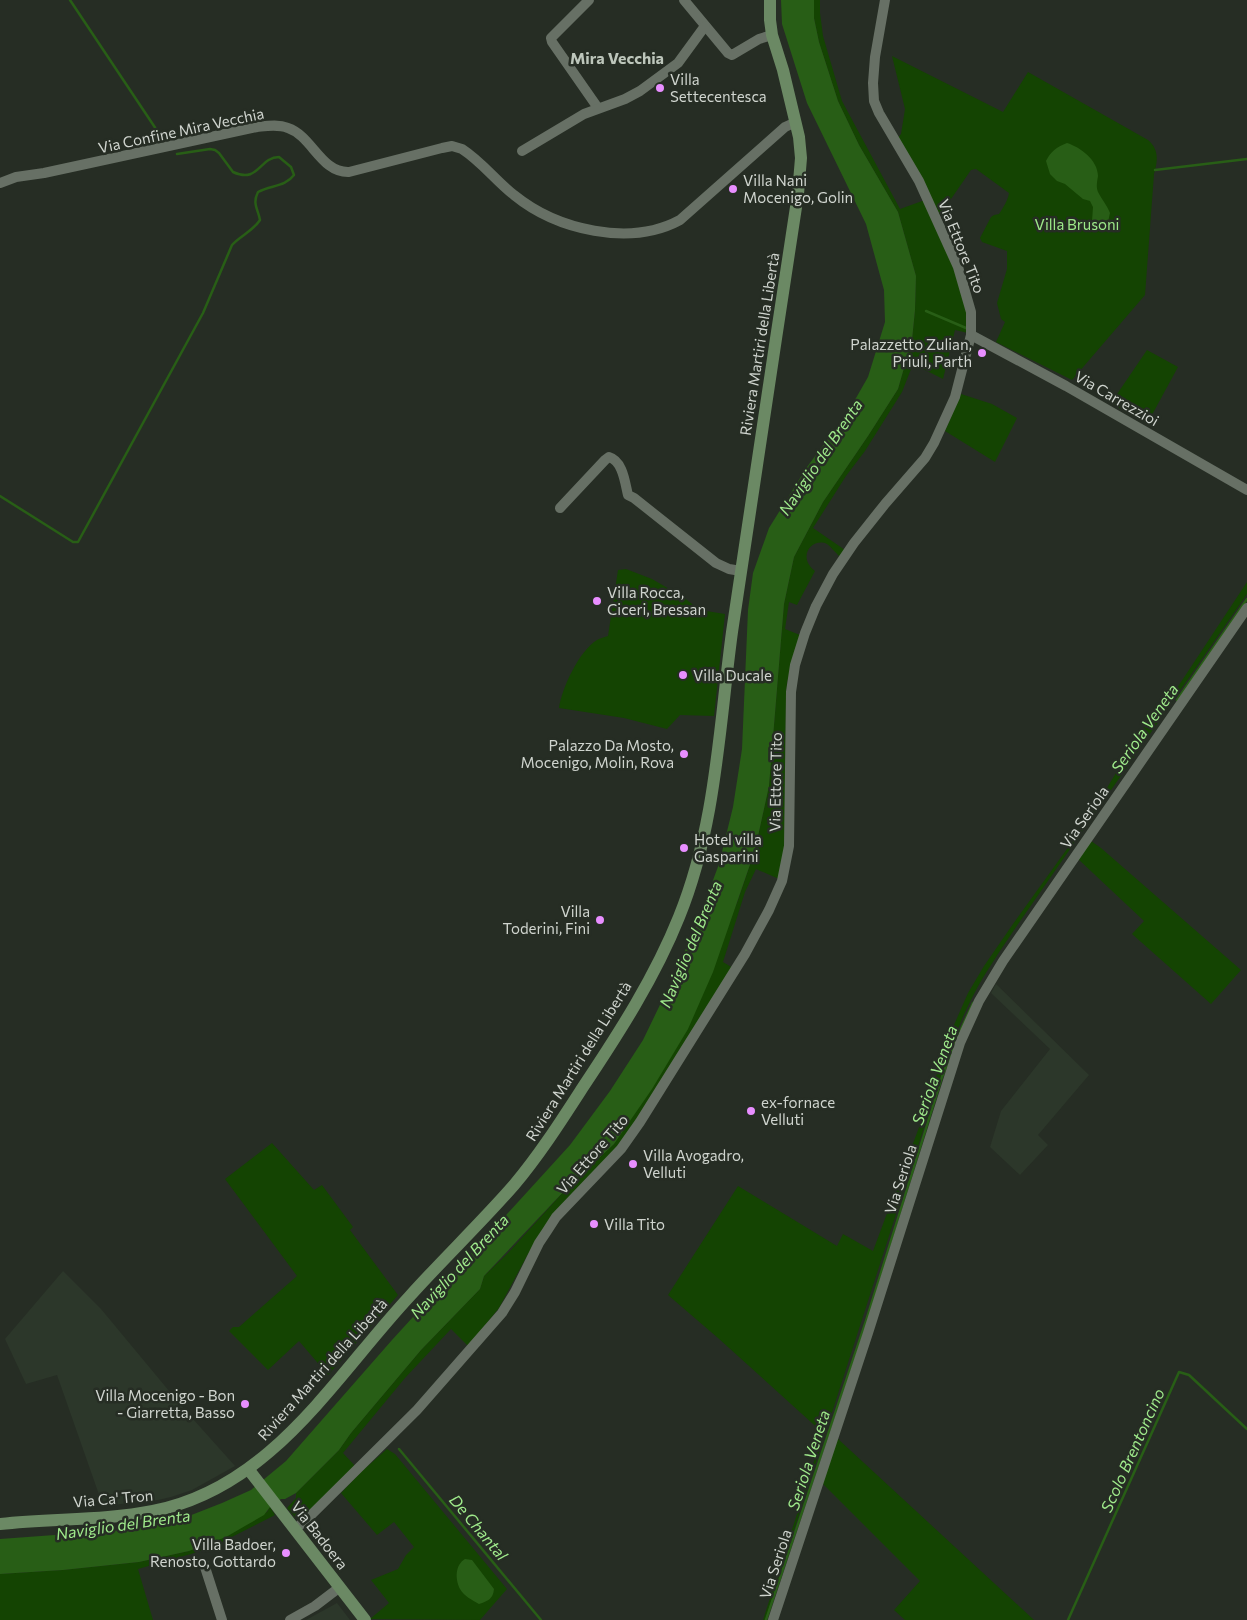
<svg xmlns="http://www.w3.org/2000/svg" width="1247" height="1620" font-family="Commissioner,sans-serif">
<rect width="100%" height="100%" fill="#262d24"/>
<g fill="#2c372a">
<path d="M996,984l93,91 -51,60 10,10 -28,30 -30,-28 11,-36 49,-62 -59,-56z"/>
<path d="M63,1271l38,38 83,100 51,57 -43,24 -21,7 -13,3 -55,6 -46,-131 -31,9 -21,-45z"/>
<path d="M337,1603l13,17h-44z"/>
</g>
<g fill="#144402">
<path d="M814,0h6v13l3,23 19,65 58,108 25,-9 26,59 16,48 1,26 -13,-3 -12,49 -30,-15 -11,28 -37,59 -19,25 -33,52 32,22 -6,6c-4,-4 -8,-9 -12,-12 -14,-7 -31,12 -12,27l-18,34 -8,-3 -4,27 15,6 -13,48 -1,14 -1,151 -6,31 -23,-10 -11,23 -22,70 10,6 -68,110 -49,71 -88,105 -29,54 -31,38 -17,-17 -46,49 -62,75 13,14 -53,51 -8,-1 -8,-9 9,-10v-5l43,-43 12,-17 70,-83 59,-61 4,-13 23,-22 59,-65 48,-45 123,-241 18,-53 14,-64 15,-182 10,-47 29,-55 45,-66 30,-47 14,-49 3,-30 1,-34 -18,-64 -39,-67 -21,-44 -19,-59 -5,-24z"/>
<path d="M892,56l111,56 25,-40 120,68c11,9 10,21 6,34l-9,121 -73,85 -76,-38 9,-20 -4,-3 -4,-16 10,-34v-18l-25,-9 -2,-4 11,-21 3,-2 5,-1c4,-6 9,-14 10,-21l-33,-24 -5,1 -31,45 -43,-76 4,-5 4,-25z"/>
<path d="M1147,350l31,17 -31,57 -36,-21z"/>
<path d="M961,394l31,10 25,14 -22,44 -50,-31z"/>
<path d="M626,569l26,10 31,18 17,13 25,4 -11,102 -34,-1 -13,14 -43,-11 -65,-10c3,-20 20,-57 38,-68 3,-2 8,-3 11,-4l10,-66z"/>
<path d="M1247,582v12l-231,333c-15,23 -31,45 -43,69 -14,26 -23,54 -33,82l-175,542h-2l60,-187 -105,-95 -50,-43 70,-109 99,60 6,-12 30,17 48,-129 29,-88 18,-41 16,-27 29,-42 72,-100 59,-97 6,2z"/>
<path d="M1091,841l10,7 140,122 -30,34 -79,-70 12,-13 -67,-63z"/>
<path d="M272,1143l42,47 8,-5 31,42 -3,3 48,65 -70,80 -29,-34 -31,29 -39,-39 4,-4h6l58,-51 -72,-97z"/>
<path d="M837,1438l197,182h-129l-11,-10 26,-29 -98,-98z"/>
<path d="M387,1449l8,5 112,135 -27,31 -110,-1 19,-16 -18,-23 27,-11 8,-14 8,-8 -20,-25 -17,13 -36,-42 20,-21z"/>
<path d="M270,1507l5,8 -59,30 -25,9 -53,15 15,51h-153v-46l63,-4 76,-8 50,-11 78,-39z"/>
</g>
<g fill="#285e16">
<path d="M781,0h33v18l5,24 19,59 21,44 39,67 18,64 -1,34 -3,30 -14,49 -30,47 -45,66 -29,55 -10,47 -15,182 -14,64 -42,122 -25,57 -36,60 -38,55 -48,45 -82,87 -4,13 -59,61 -70,83 -12,17 -43,43 -11,6h-4l-11,8 -6,8 -38,22 -37,14 -50,11 -76,8 -63,4v-35l123,-9 48,-7 51,-20 29,-13 35,-29 106,-121 178,-195 40,-54 33,-51 28,-58 25,-56 23,-62 14,-57 9,-58 6,-139 5,-37 16,-45 38,-61 41,-55 20,-35 17,-55 -1,-32 -18,-66 -59,-121 -25,-79z"/>
<path d="M1067,143c13,4 31,17 31,33 -1,6 -2,11 0,16 4,8 9,13 12,21l-2,9 -7,5 -5,-2 -4,-4 1,-14 -3,-6 -7,-2 -18,-15 -8,-3 -7,-7 -4,-13c5,-10 11,-14 21,-18z"/>
<path d="M465,1559l7,1 22,29c-1,10 -6,12 -15,15 -7,-4 -15,-8 -19,-15 -5,-10 -5,-24 5,-30z"/>
</g>
<g fill="none" stroke-linecap="round" stroke-linejoin="round">
<g stroke="#285e16" stroke-width="2.5">
<path d="M70,0l88,132 8,7 9,-1"/>
<path d="M1155,170l92,-11"/>
<path d="M926,311l40,17"/>
<path d="M0,496l73,46h5l125,-229 29,-68c8,-9 21,-14 28,-25 -2,-11 -8,-16 -2,-28 13,-7 27,-5 36,-17l-3,-8 -12,-10c-20,0 -20,27 -46,15l-14,-19 -4,-3 -5,-1 -33,5"/>
<path d="M1177,700l70,-101"/>
<path d="M399,1449l142,171"/>
<path d="M766,1620l100,-299 76,-244 14,-37 17,-37"/>
<path d="M1068,1620l111,-248 10,3 58,54"/>
</g>
<g stroke="#677065" stroke-width="10">
<path d="M589,0l-38,38 1,4 46,66"/>
<path d="M684,0l44,53 4,2 27,-16 13,-4"/>
<path d="M522,151l62,-37 41,-15 15,-8 38,-28 27,-37"/>
<path d="M0,183l16,-6 28,-4 213,-46c10,-1 21,-3 31,1 24,8 33,45 61,44l93,-24 10,-2 10,3c20,13 34,32 52,46 43,35 116,52 166,25l105,-93 11,-5"/>
<path d="M971,335l95,51 181,104"/>
<path d="M560,508l45,-48 4,-3c14,4 16,26 19,38l6,3 82,65 13,6 12,2"/>
<path d="M295,1529l11,-9 111,-110 85,-97 13,-21 24,-49 8,-12 9,-14 65,-68 19,-27 105,-168 24,-44 13,-29 7,-35 2,-154 4,-27 10,-32 11,-27 17,-32 21,-31 31,-39 40,-46 9,-15 21,-46 16,-62v-23l-13,-45 -39,-86 -40,-68 -5,-12 -1,-18 2,-26 10,-57"/>
<path d="M204,1564l18,56"/>
<path d="M290,1620l25,-14 25,-19"/>
<path d="M773,1620l95,-287 92,-290 19,-42 24,-40 244,-353"/>
</g>
<g stroke="#6b8964" stroke-width="12">
<path d="M249,1470l116,150"/>
<path d="M0,1524c51,-6 103,-3 153,-13 118,-23 180,-132 256,-214 34,-38 71,-73 105,-112 26,-31 47,-64 69,-98 36,-54 72,-110 96,-170 37,-91 40,-189 53,-285 21,-146 44,-292 66,-438l3,-36 -2,-21 -16,-67 -11,-35 -2,-15v-20"/>
</g>
</g>
<g fill="#e88eff" stroke="#262d24" stroke-width="2">
<circle cx="660" cy="88" r="5"/>
<circle cx="733" cy="189" r="5"/>
<circle cx="982" cy="353" r="5"/>
<circle cx="597" cy="601" r="5"/>
<circle cx="683" cy="675" r="5"/>
<circle cx="684" cy="754" r="5"/>
<circle cx="684" cy="848" r="5"/>
<circle cx="600" cy="920" r="5"/>
<circle cx="751" cy="1111" r="5"/>
<circle cx="633" cy="1164" r="5"/>
<circle cx="594" cy="1224" r="5"/>
<circle cx="245" cy="1404" r="5"/>
<circle cx="286" cy="1553" r="5"/>
</g>
<g text-anchor="middle" dominant-baseline="central" stroke-width="5" stroke-linejoin="round" paint-order="stroke">
<g font-size="15" fill="#cfd4ce" stroke="#262d24" text-anchor="start">
<text x="670" y="79">Villa<tspan x="670" dy="17">Settecentesca</tspan></text>
<text x="743" y="180">Villa Nani<tspan x="743" dy="17">Mocenigo, Golin</tspan></text>
<text x="972" y="344" text-anchor="end">Palazzetto Zulian,<tspan x="972" dy="17">Priuli, Parth</tspan></text>
<text x="607" y="592">Villa Rocca,<tspan x="607" dy="17">Ciceri, Bressan</tspan></text>
<text x="693" y="675">Villa Ducale</text>
<text x="674" y="745" text-anchor="end">Palazzo Da Mosto,<tspan x="674" dy="17">Mocenigo, Molin, Rova</tspan></text>
<text x="694" y="839">Hotel villa<tspan x="694" dy="17">Gasparini</tspan></text>
<text x="590" y="911" text-anchor="end">Villa<tspan x="590" dy="17">Toderini, Fini</tspan></text>
<text x="761" y="1102">ex-fornace<tspan x="761" dy="17">Velluti</tspan></text>
<text x="643" y="1155">Villa Avogadro,<tspan x="643" dy="17">Velluti</tspan></text>
<text x="604" y="1224">Villa Tito</text>
<text x="235" y="1395" text-anchor="end">Villa Mocenigo - Bon<tspan x="235" dy="17">- Giarretta, Basso</tspan></text>
<text x="276" y="1544" text-anchor="end">Villa Badoer,<tspan x="276" dy="17">Renosto, Gottardo</tspan></text>
</g>
<g font-size="15" fill="#cfd4ce" stroke="#262d24">
<text transform="translate(181 130) rotate(-12)">Via Confine Mira Vecchia</text>
<text transform="translate(962 246) rotate(68)">Via Ettore Tito</text>
<text transform="translate(759 344) rotate(-81)">Riviera Martiri della Libertà</text>
<text transform="translate(1117 398) rotate(30)">Via Carrezzioi</text>
<text transform="translate(775 782) rotate(-89)">Via Ettore Tito</text>
<text transform="translate(1084 817) rotate(-55)">Via Seriola</text>
<text transform="translate(578 1061) rotate(-58)">Riviera Martiri della Libertà</text>
<text transform="translate(592 1154) rotate(-49)">Via Ettore Tito</text>
<text transform="translate(900 1179) rotate(-72)">Via Seriola</text>
<text transform="translate(322 1369) rotate(-48)">Riviera Martiri della Libertà</text>
<text transform="translate(113 1498) rotate(-5)">Via Ca' Tron</text>
<text transform="translate(320 1535) rotate(52)">Via Badoera</text>
<text transform="translate(775 1564) rotate(-72)">Via Seriola</text>
</g>
<g font-size="15" fill="#9de989" stroke="#262d24">
<text x="1077" y="224">Villa Brusoni</text>
</g>
<g font-size="16" font-weight="bold" fill="#bdc6bb" stroke="#262d24">
<text x="617" y="57">Mira Vecchia</text>
</g>
<g font-size="16" font-style="italic" fill="#9fea8b" stroke="#262d24">
<text transform="translate(820 457) rotate(-56)">Naviglio del Brenta</text>
<text transform="translate(1144 728) rotate(-55)">Seriola Veneta</text>
<text transform="translate(690 944) rotate(-67)">Naviglio del Brenta</text>
<text transform="translate(934 1075) rotate(-70)">Seriola Veneta</text>
<text transform="translate(459 1266) rotate(-47)">Naviglio del Brenta</text>
<text transform="translate(1132 1450) rotate(-66)">Scolo Brentoncino</text>
<text transform="translate(808 1460) rotate(-72)">Seriola Veneta</text>
<text transform="translate(123 1524) rotate(-8)">Naviglio del Brenta</text>
<text transform="translate(479 1527) rotate(50)">De Chantal</text>
</g>
</g>
</svg>
